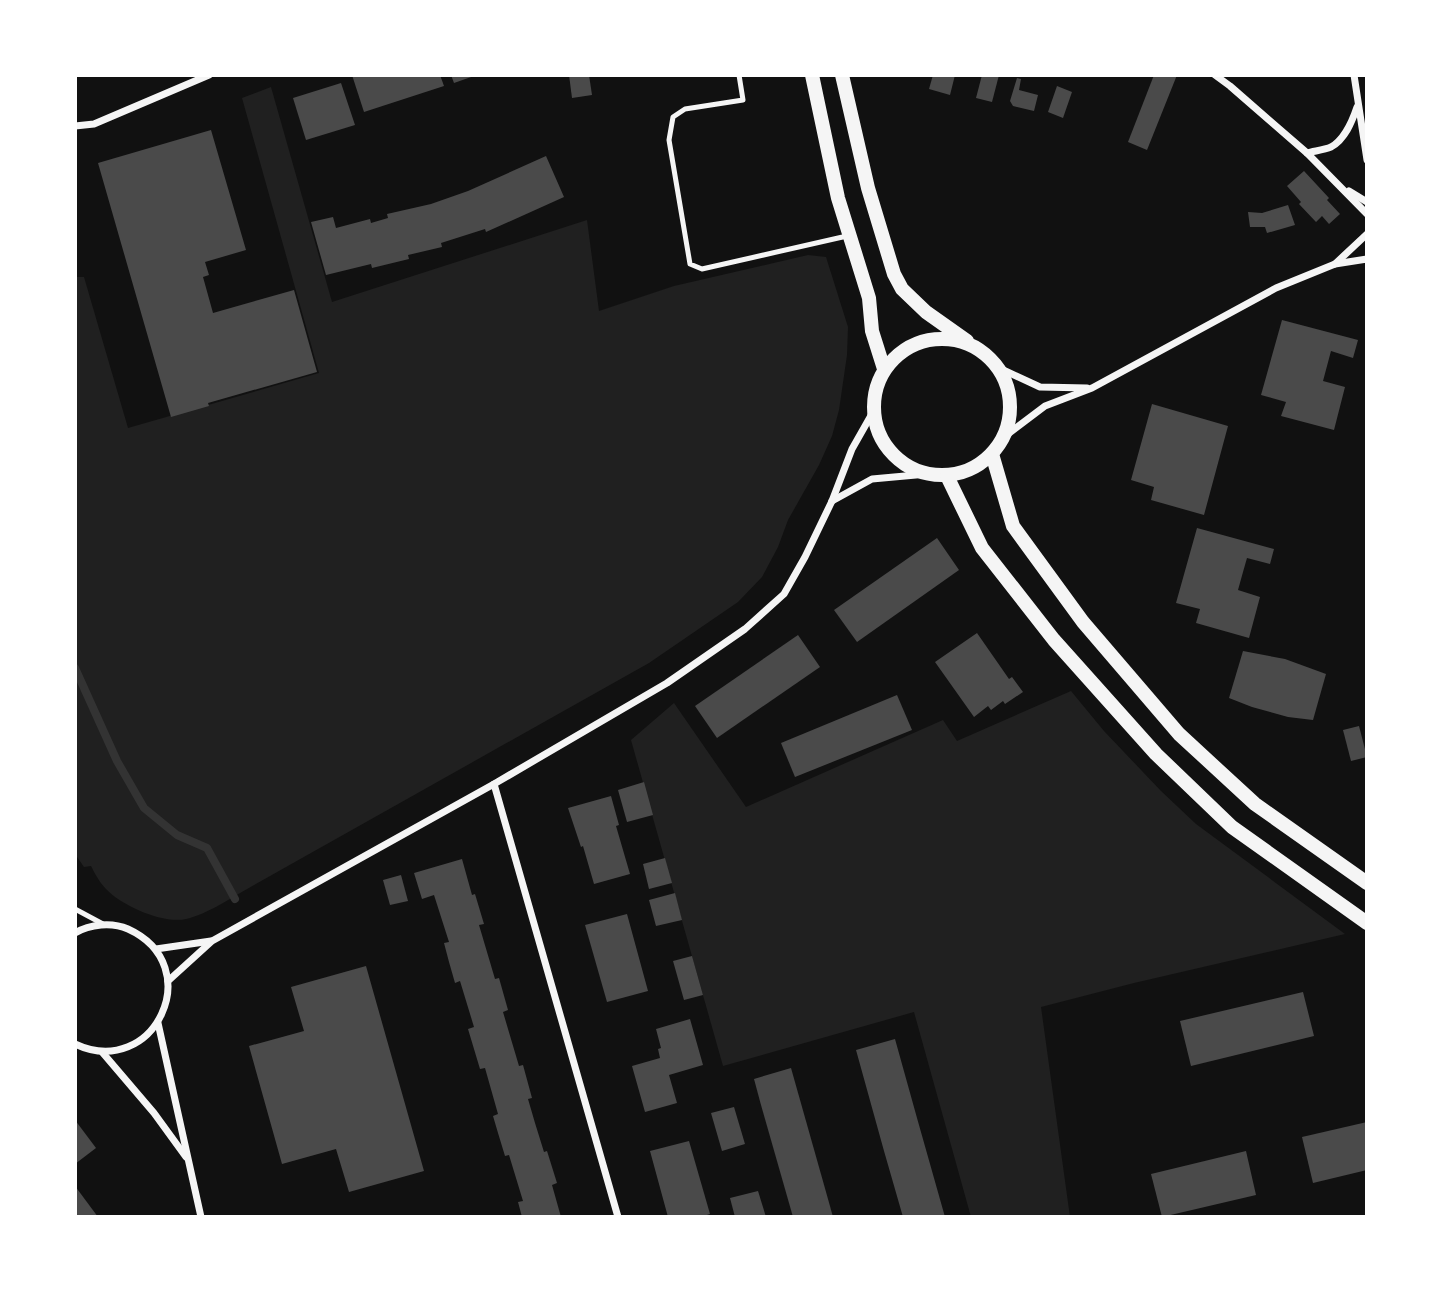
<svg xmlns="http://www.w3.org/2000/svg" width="1442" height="1292" font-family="'Asap Condensed',sans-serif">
<rect width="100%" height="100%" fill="#111"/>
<g fill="#202020">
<path d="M271,87l61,215 255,-82 12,91 75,-25 134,-31 18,2 22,70 -1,28 -8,55 -7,26 -13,29 -31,55 -10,27 -16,30 -24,25 -89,61 -395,222c-20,11 -46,29 -68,34 -23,5 -64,-13 -80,-30 -6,-6 -11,-15 -15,-23l-7,1 -9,-13v-577h9l44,151 191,-55 -77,-275z"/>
<path d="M1071,691l33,40 57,60 35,33 149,110 -211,49 -93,24 29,210h-99l-57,-205 -191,54 -92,-326 43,-37 72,104 197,-87 14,21z"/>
</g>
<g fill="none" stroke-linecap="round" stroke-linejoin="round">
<path stroke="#333" stroke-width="8" d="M75,668l42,93 27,47 33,27 30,13 28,51"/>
</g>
<g fill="#4a4a4a">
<path d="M352,75h88l4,11 -80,26z"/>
<path d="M451,75h23v1l-20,7z"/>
<path d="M569,75h20l3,20 -20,3z"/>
<path d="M933,75h22l-5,20 -21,-6z"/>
<path d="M982,75h17l-7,27 -16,-4z"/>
<path d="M1154,75h23l-30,75 -19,-8z"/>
<path d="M1017,78l4,1 -2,11 19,5 -4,16 -21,-5 -3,-5z"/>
<path d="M341,83l14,42 -49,15 -13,-42z"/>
<path d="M1057,86l15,6 -9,26 -15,-6z"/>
<path d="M211,130l35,120 -41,12 4,13 -6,2 10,36 81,-23 23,82 -109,31 1,3 -38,11 -73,-254z"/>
<path d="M546,156l18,41 -78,35 -1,-3 -44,14 1,4 -34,8 1,4 -37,9 -1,-4 -45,11 -15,-53 22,-5 3,11 34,-9 1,4 17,-5 -1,-4 44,-10 37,-13z"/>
<path d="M1304,171l25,27 -2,2 13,14 -11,10 -7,-8 -6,6 -17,-18 2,-2 -14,-16z"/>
<path d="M1288,205l7,20 -28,8 -2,-6h-15l-2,-15 14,1z"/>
<path d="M1282,320l76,20 -5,18 -22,-7 -8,30 22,6 -11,43 -53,-14 5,-14 -25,-7z"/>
<path d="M1152,404l76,22 -24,89 -53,-15 3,-13 -23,-7z"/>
<path d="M1197,528l77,21 -4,15 -23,-6 -4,14 -5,18 22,7 -11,41 -53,-15 4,-14 -24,-6z"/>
<path d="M937,538l22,32 -102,72 -23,-32z"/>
<path d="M977,633l32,46 3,-2 11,15 -18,12 -2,-3 -12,9 -3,-4 -14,11 -39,-55z"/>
<path d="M798,635l22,32 -103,71 -22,-32z"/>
<path d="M1243,651l42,8 41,15 -13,46 -25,-3 -36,-10 -23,-9z"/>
<path d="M897,695l15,35 -117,47 -14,-34z"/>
<path d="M1359,726l8,31 -16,4 -8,-31z"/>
<path d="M644,782l9,33 -26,7 -9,-32z"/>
<path d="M611,796l8,29 -3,1 14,48 -36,10 -11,-38 -2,1 -13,-39z"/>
<path d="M665,858l7,25 -23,6 -6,-25z"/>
<path d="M462,859l10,36 3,-1 9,30 -5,1 16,54 4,-1 9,32 -5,2 16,54 4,-1 9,33 -4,1 7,24 9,29 3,-1 10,32 -5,2 9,32h-39l-4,-15 5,-1 -14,-46 -4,1 -7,-23 -5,-17 5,-2 -13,-46 -5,1 -12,-40 6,-2 -14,-46 -5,2 -6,-21 -5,-19 5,-1 -15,-47 -12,4 -8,-26z"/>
<path d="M401,875l7,26 -18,4 -7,-25z"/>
<path d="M675,893l7,27 -26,6 -7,-26z"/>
<path d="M627,914l21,77 -41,11 -22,-77z"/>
<path d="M692,956l11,39 -19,5 -11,-39z"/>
<path d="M366,966l58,205 -75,21 -13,-43 -54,15 -33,-118 55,-15 -13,-44z"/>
<path d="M1303,992l11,44 -123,30 -11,-45z"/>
<path d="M690,1019l13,46 -34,10 8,28 -32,9 -13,-46 28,-8 -2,-9 3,-1 -5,-19z"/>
<path d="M895,1039l22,79 28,99h-42l-19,-66 -28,-101z"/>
<path d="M791,1068l37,131 5,18h-40l-32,-112 -7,-26z"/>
<path d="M734,1107l11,37 -23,7 -11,-38z"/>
<path d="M75,1120l21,28 -21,16z"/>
<path d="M1367,1122v48l-54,13 -11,-46z"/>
<path d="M689,1141l21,73 -9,3h-33l-18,-66z"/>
<path d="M1246,1151l10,44 -94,22 -11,-43z"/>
<path d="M75,1186l23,31h-23z"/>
<path d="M758,1191l8,26h-31l-5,-19z"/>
</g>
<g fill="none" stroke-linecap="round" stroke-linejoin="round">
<g stroke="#f5f5f5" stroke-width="5">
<path d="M739,75l4,25 -58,9 -12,8 -4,23 21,124 12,5 145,-33"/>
<path d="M75,909l28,15"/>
</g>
<g stroke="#f5f5f5" stroke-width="7">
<path d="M1215,75l15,11 77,67 60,61"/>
<path d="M1354,75l13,85"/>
<path d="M75,126l19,-2 115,-49"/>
<path d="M1307,153c7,-2 17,-3 24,-6 14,-8 21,-25 26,-40"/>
<path d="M1349,191l18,11"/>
<path d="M1335,264l32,-30"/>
<path d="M999,368l41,19 47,1"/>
<path d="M1004,437l41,-31 47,-18 184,-100 59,-24 32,-5"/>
<path d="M832,501l40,-22 55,-5"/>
<path d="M494,784l124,433"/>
<path d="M75,933c15,-9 37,-11 53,-4 81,37 26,152 -53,115"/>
<path d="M156,949l55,-8"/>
<path d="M168,981l44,-40 282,-157 173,-101 78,-54 39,-35 21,-37 27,-56 20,-52 21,-37"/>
<path d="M158,1023l43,194"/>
<path d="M102,1052l52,61 32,44"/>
</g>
<g stroke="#f5f5f5" stroke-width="14">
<path d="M812,75l26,123 31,100 3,33 12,38"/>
<path d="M842,75l26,113 26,86 8,15 24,23 41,29"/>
<circle cx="942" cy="407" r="68"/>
<path d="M992,454l21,72 70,96 96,112 76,70 112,79"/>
<path d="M947,476l35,72 72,92 102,114 76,73 135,96"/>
</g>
</g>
<rect width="1442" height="1292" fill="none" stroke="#ffffff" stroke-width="154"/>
</svg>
